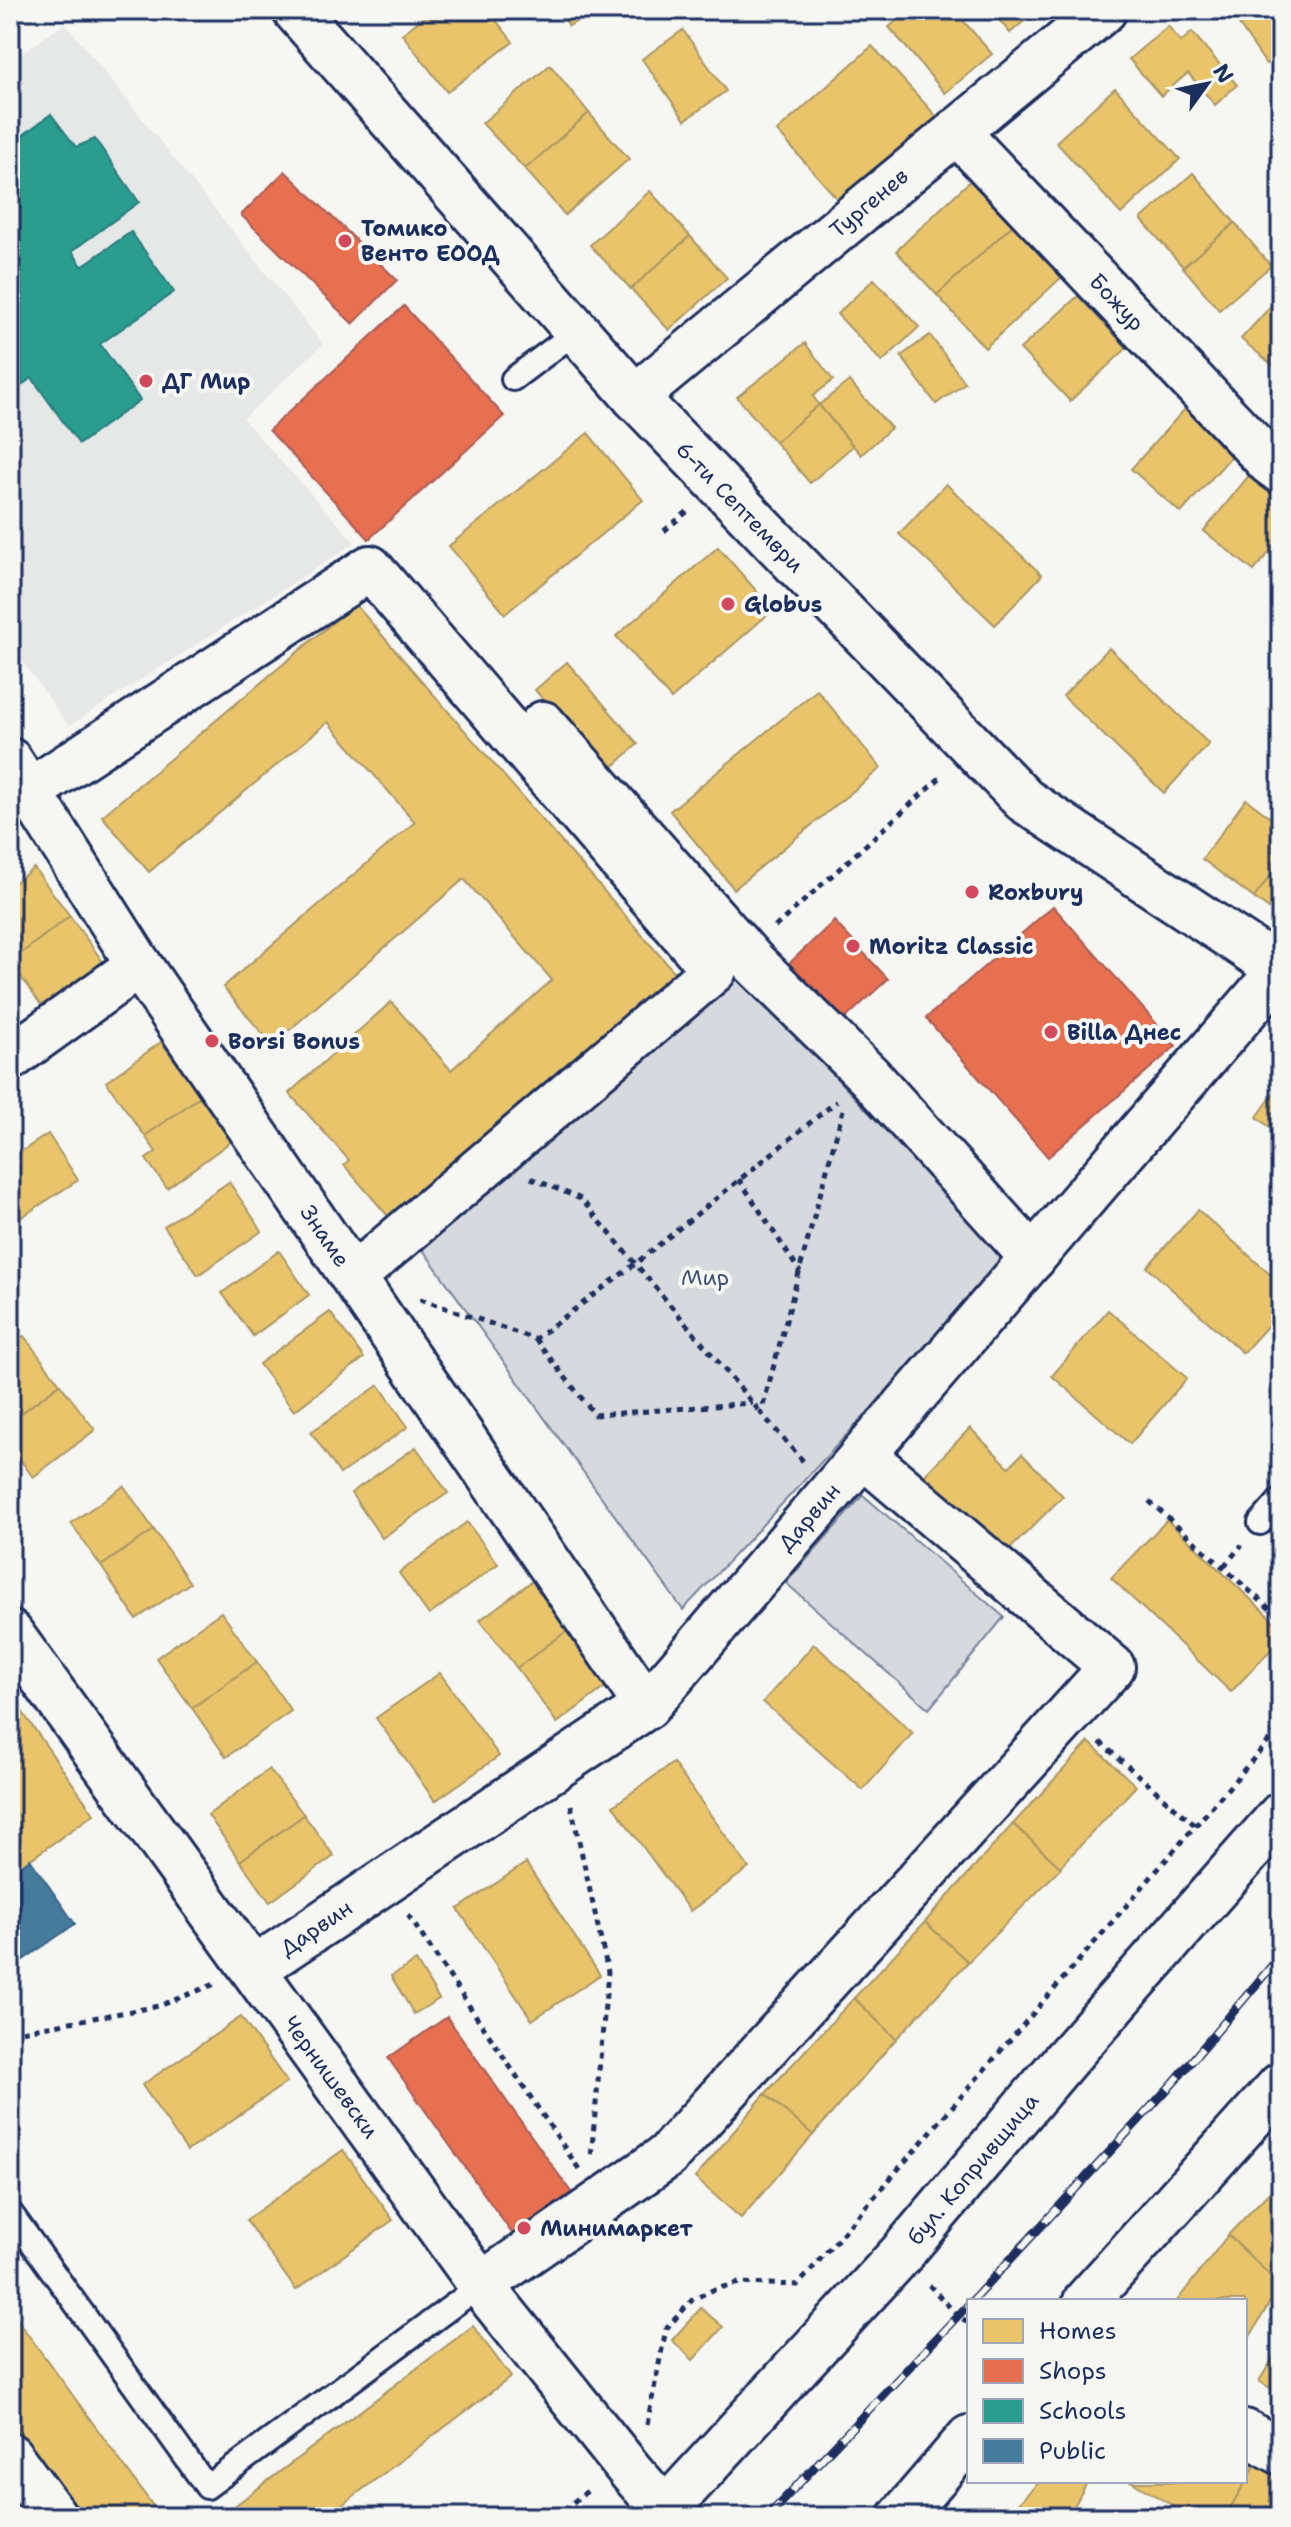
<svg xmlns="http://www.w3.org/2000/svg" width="1291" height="2527" font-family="'Shantell Sans',sans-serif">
<rect width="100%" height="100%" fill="#f6f6f2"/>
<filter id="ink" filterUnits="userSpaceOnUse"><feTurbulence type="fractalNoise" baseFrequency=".0125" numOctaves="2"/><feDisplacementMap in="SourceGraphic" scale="16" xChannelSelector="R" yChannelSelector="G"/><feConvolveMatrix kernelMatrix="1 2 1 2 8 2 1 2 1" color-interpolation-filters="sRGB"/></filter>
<g filter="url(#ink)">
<path fill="#e6e7e7" d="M65,23l258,321 -80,75 112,124 -286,183 -59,-82v-582z"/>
<g fill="#d6d9dd" stroke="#78849e" stroke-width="2">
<path d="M734,971l276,289 -327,350 -265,-367z"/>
<path d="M863,1495l141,122 -75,92 -143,-126z"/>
</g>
<g fill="#e9c46a" stroke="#ab9766" stroke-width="2">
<path d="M433,10h55l25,32 -66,50 -45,-58z"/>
<path d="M559,10h37l-27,16z"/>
<path d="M909,10h45l38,44 -47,39 -56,-66z"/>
<path d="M991,10h46l-27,23z"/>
<path d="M1229,10h52v44l-15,10z"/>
<path d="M1168,26l13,16 11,-10 45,53 -22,20 -27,-32 -27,23 -32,-37z"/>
<path d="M683,30l43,61 -41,29 -43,-61z"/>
<path d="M872,46l66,72 -96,86 -65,-73z"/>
<path d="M550,65l39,48 -64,56 -43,-46z"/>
<path d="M1115,88l65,71 -59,55 -65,-72z"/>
<path d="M589,113l40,46 -64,56 -40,-46z"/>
<path d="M1193,173l42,50 -52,44 -42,-48z"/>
<path d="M972,179l42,45 -77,71 -41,-44z"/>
<path d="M650,191l40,45 -59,53 -41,-44z"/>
<path d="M1235,223l36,43 -52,44 -36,-43z"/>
<path d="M1014,224l49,52 -78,72 -48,-53z"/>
<path d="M690,236l37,42 -58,52 -38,-41z"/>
<path d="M874,279l45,48 -37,35 -45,-48z"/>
<path d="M1281,295v77l-40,-33z"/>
<path d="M1078,296l49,52 -57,53 -50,-52z"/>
<path d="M930,335l35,48 -29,21 -35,-48z"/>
<path d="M805,343l28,37 -20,16 6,9 -44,37 -38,-45z"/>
<path d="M849,381l42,47 -30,27 -42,-50z"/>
<path d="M819,405l34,41 -43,37 -35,-41z"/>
<path d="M1185,409l49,44 -53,60 -50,-44z"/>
<path d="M588,433l55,67 -138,114 -56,-68z"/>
<path d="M1255,468l26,21v49l-27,33 -50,-40z"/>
<path d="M946,484l96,91 -47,50 -96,-91z"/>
<path d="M718,547l55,63 -102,89 -55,-63z"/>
<path d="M355,604l321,370 -282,249 -50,-58 5,-5 -60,-67 102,-91 60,68 101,-90 -88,-101 -192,166 -49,-58 192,-165 -87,-100 -179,150 -47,-56z"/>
<path d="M1109,648l100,96 -45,49 -101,-97z"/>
<path d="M567,662l71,82 -32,29 -71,-83z"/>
<path d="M817,690l64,78 -147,121 -64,-78z"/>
<path d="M1246,799l35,27v35l-27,37 -52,-39z"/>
<path d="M10,823l10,14 -10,7z"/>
<path d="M1281,861v57l-27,-20z"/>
<path d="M34,868l36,48 -60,46v-76z"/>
<path d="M70,916l33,46 -61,44 -32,-44z"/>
<path d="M161,1042l40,54 -56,40 -39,-54z"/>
<path d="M1281,1083v53l-24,-19z"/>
<path d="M201,1096l32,44 -66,48 -21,-29 10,-7 -11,-16z"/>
<path d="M48,1134l30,46 -61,40 -7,-11v-50z"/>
<path d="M229,1182l33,49 -64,44 -34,-49z"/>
<path d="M1198,1210l83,74v27l-38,42 -96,-86z"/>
<path d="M279,1251l30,44 -56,41 -31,-43z"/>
<path d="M1108,1310l79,68 -57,66 -78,-68z"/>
<path d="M330,1312l34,46 -70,53 -35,-47z"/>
<path d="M24,1336l36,48 -50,38v-76z"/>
<path d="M60,1384l35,46 -62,47 -23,-31v-24z"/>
<path d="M379,1385l29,42 -68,47 -29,-42z"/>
<path d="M970,1428l39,39 13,-13 41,42 -66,66 -80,-79z"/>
<path d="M416,1447l32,46 -66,45 -31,-45z"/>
<path d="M124,1486l30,44 -53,36 -30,-43z"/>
<path d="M1167,1520l114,108v11l-50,53 -120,-114z"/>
<path d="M467,1522l31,42 -69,51 -30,-42z"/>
<path d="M154,1530l36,53 -54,36 -35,-53z"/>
<path d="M539,1576l36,49 -58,43 -37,-48z"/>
<path d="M221,1612l36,50 -65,46 -36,-50z"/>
<path d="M575,1625l41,54 -59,44 -40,-55z"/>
<path d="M814,1644l99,89 -50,57 -100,-88z"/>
<path d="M257,1662l34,49 -65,46 -34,-49z"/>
<path d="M440,1673l59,83 -64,45 -59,-83z"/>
<path d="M10,1694l84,120 -76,54 -8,-11z"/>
<path d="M1089,1742l47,44 -76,81 -47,-43z"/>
<path d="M673,1763l76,105 -59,43 -77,-105z"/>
<path d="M269,1769l35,46 -64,46 -32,-46z"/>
<path d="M304,1815l30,41 -64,46 -30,-41z"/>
<path d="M1013,1824l48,44 -93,94 -43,-40z"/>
<path d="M526,1863l74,112 -68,45 -74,-111z"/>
<path d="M925,1922l43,40 -72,77 -42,-41z"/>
<path d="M416,1961l23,38 -25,15 -23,-38z"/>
<path d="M854,1998l42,41 -83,96 -48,-41z"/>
<path d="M241,2017l46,65 -100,69 -45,-66z"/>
<path d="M765,2094l48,41 -72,83 -46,-40z"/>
<path d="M343,2150l50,70 -97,70 -50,-70z"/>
<path d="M1279,2182l2,2v125l-10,-7 9,-17 -52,-50z"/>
<path d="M1228,2235l52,50 -35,60v-44h-68z"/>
<path d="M701,2308l22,19 -30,33 -21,-20z"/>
<path d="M10,2310l56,76 95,131h-85l-66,-91z"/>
<path d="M473,2326l38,51 -185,140h-106z"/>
<path d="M1281,2346v49l-22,-14z"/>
<path d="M1245,2455l12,7 -32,55h-33l-60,-35 113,-1z"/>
<path d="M1257,2462l24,14v41h-56z"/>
<path d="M1040,2481h48l-20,36h-63z"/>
</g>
<g fill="#e76f51" stroke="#aa5c55" stroke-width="2">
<path d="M285,171l112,109 -44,44 -112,-109z"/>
<path d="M404,306l100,110 -135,123 -100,-109z"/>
<path d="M1053,906l123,140 -128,111 -122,-139z"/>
<path d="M834,921l54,58 -55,51 -54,-57z"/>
<path d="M447,2017l136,192 -60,40 -135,-191z"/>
</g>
<path fill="#2a9d8f" stroke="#267c80" stroke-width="2" d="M51,114l25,33 19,-8 44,63 -67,49 10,15 49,-34 43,60 -74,52 40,56 -61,44 -47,-66 -22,15v-151l11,-8 -11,-15v-74z"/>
<path fill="#457b9d" stroke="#38648a" stroke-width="2" d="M30,1859l45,65 -65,45v-103l4,-3 4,5z"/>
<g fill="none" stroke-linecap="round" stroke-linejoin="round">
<g stroke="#1b2f5e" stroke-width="28">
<g id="service">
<path d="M513,379l64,-48"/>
<path d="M1260,1523l21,-24"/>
<path d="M10,2212l197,275 274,-202"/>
</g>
</g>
<g stroke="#1b2f5e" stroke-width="50">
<g id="minor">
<path d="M956,131l314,332 11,8"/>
<path d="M635,397l469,-387"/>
<path d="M543,724l210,238 116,114 164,182"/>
<path d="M10,761l129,204 508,741"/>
<path d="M30,791l340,-223 344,402 -361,307"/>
<path d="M10,1058l129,-93"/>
<path d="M10,1633l471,652 151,188 34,38"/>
<path d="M254,1969l393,-263 634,-737"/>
<path d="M481,2285l186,-129 445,-489 -249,-212"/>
<path d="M1245,2432l36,20"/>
<path d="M10,2456l45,61"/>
</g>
</g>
<g stroke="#1b2f5e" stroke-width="50">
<path id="tertiary" d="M295,10l340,387 389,403 257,170"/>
</g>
<g stroke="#1b2f5e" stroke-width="50">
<g id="secondary">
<path d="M1086,2301l195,-216"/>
<path d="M659,2517l242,-263 164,-194 216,-245"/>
<path d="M901,2517l68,-79"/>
</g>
</g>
<g stroke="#1b2f5e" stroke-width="5" stroke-dasharray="6 6" stroke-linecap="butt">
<path d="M664,531l24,-20"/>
<path d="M775,927l168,-152"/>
<path d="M531,1178l50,21 180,214"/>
<path d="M739,1179l61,93"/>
<path d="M420,1299l115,40 100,-75 202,-163"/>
<path d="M535,1339l60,76 157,-12"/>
<path d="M803,1461l-42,-48 82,-303"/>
<path d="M1149,1501l132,118"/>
<path d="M1224,1566l18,-21"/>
<path d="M1100,1742l96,84"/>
<path d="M571,1805l37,167 -17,186"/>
<path d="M408,1915l171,254"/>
<path d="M10,2033l149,-27 56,-22"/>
<path d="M929,2285l29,31 11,7"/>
<path d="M647,2424l19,-95 27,-30 22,-10 24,-6 59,2 483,-558"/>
<path d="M554,2517l36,-28"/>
</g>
<use href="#service" stroke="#f6f6f2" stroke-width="22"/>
<use href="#minor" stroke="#f6f6f2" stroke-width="44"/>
<use href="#tertiary" stroke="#f6f6f2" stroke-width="44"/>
<use href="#secondary" stroke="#f6f6f2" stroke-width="44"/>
<g stroke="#1b2f5e" stroke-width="9">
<g id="rail">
<path d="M972,2301l202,-219 107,-127"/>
<path d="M767,2517l202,-213"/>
</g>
</g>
<use href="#rail" stroke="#f6f6f2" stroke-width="6" stroke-dasharray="18" stroke-linecap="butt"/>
</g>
</g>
<g fill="#d1495b" stroke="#f6f6f2" stroke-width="3">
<circle cx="345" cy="241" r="8"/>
<circle cx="146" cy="381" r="8"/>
<circle cx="728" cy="604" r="8"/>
<circle cx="972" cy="892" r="8"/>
<circle cx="853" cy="946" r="8"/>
<circle cx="1051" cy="1032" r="8"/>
<circle cx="212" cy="1041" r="8"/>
<circle cx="524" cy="2228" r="8"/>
</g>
<g text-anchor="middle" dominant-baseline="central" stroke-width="8" stroke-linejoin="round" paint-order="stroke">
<g font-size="22" fill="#1b2f5e" stroke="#f6f6f2">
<text transform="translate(869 203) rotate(-40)">Тургенев</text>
<text transform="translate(1117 302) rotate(47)">Божур</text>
<text transform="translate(740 507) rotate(46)">6-ти Септември</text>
<text transform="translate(325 1236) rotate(56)">Знаме</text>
<text transform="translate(809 1517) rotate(-49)">Дарвин</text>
<text transform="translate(316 1928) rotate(-34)">Дарвин</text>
<text transform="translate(331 2077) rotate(54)">Чернишевски</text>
<text transform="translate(973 2169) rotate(-50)">бул. Копривщица</text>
</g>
<g font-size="22" font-weight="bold" fill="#1b2f5e" stroke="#f6f6f2" text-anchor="start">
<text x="361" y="228">Томико<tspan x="361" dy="25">Венто ЕООД</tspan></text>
<text x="162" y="381">ДГ Мир</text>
<text x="744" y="604">Globus</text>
<text x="988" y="892">Roxbury</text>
<text x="869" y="946">Moritz Classic</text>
<text x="1067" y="1032">Billa Днес</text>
<text x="228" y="1041">Borsi Bonus</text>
<text x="540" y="2228">Минимаркет</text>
</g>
<g font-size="22" fill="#405177" stroke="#f6f6f2">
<text x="705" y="1277">Мир</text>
</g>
</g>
<rect width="1291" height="2527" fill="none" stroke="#f6f6f2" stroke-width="40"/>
<rect x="20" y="20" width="1251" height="2487" fill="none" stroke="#1b2f5e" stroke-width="3" filter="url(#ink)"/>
<rect x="967" y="2299" width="280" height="184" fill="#f6f6f2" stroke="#9ea6b7" stroke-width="2"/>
<rect x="983" y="2319" width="40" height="24" fill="#e9c46a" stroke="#9ea6b7" stroke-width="2"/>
<text x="1039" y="2339" font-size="24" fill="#1b2f5e">Homes</text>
<rect x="983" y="2359" width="40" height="24" fill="#e76f51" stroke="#9ea6b7" stroke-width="2"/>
<text x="1039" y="2379" font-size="24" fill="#1b2f5e">Shops</text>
<rect x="983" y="2399" width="40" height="24" fill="#2a9d8f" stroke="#9ea6b7" stroke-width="2"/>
<text x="1039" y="2419" font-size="24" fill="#1b2f5e">Schools</text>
<rect x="983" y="2439" width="40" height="24" fill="#457b9d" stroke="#9ea6b7" stroke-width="2"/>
<text x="1039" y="2459" font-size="24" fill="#1b2f5e">Public</text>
<g transform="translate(1207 84) rotate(57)" stroke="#f6f6f2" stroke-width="6" paint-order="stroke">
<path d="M0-6L14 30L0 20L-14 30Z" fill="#1b2f5e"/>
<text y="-12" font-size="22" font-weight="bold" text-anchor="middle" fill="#1b2f5e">N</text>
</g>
</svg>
